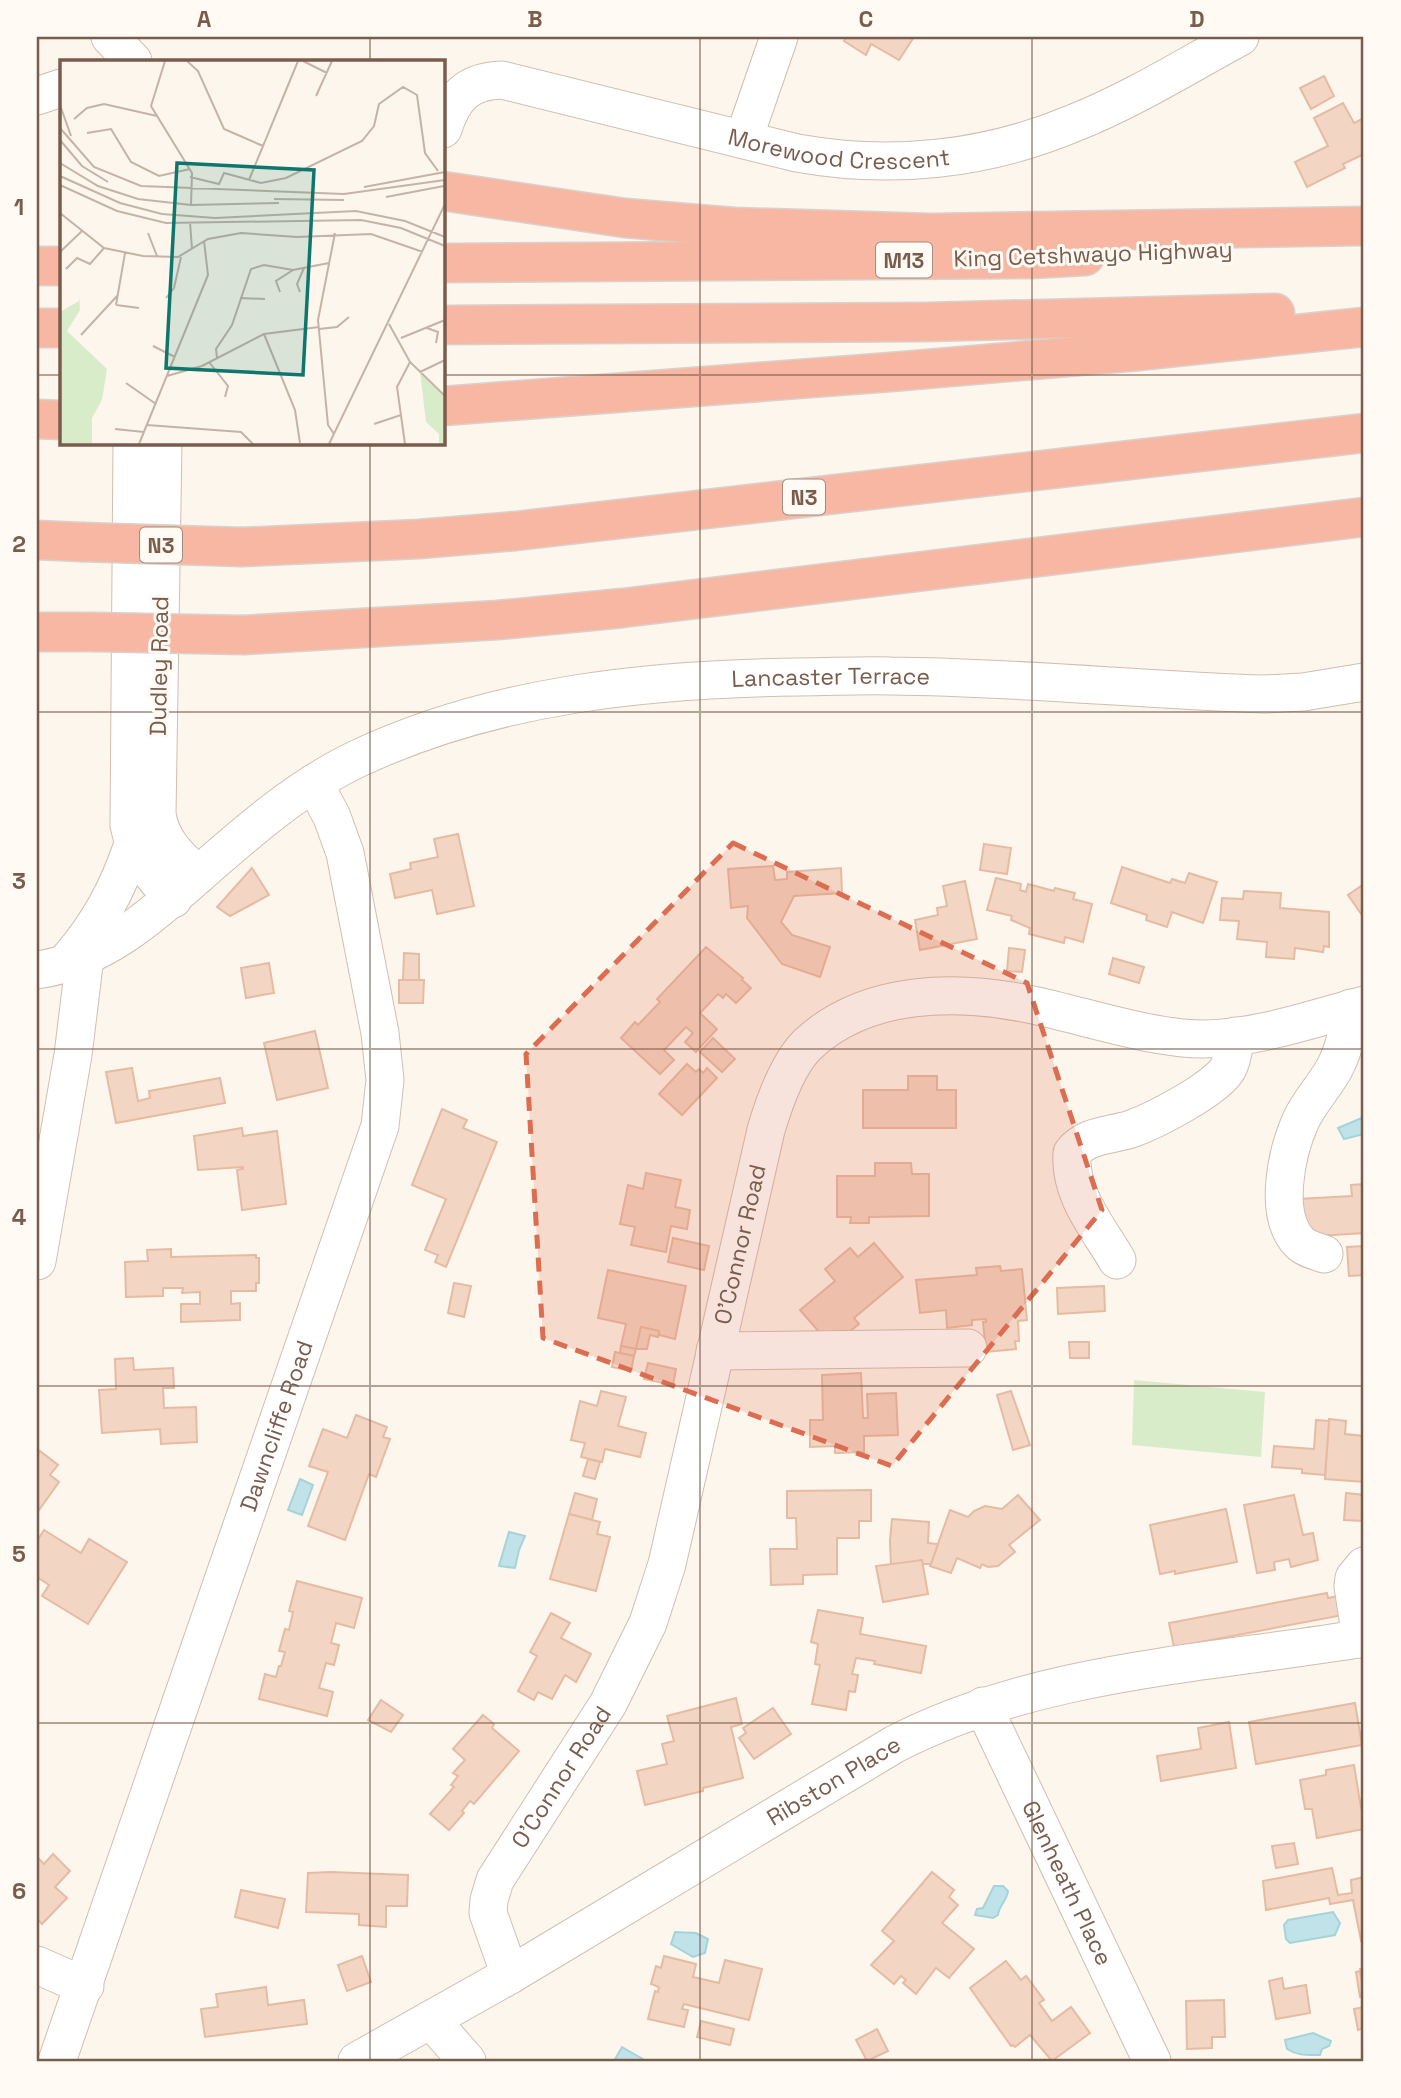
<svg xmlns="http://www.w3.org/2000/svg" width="1401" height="2098" font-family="'Space Grotesk',sans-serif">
<rect width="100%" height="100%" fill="#fdf6ec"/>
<path fill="#d8ecc9" d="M1134,1380l131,12 -4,65 -129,-12z"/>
<g fill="#bfe3e8" stroke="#a5d3da" stroke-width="2">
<path d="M1364,1117v17l-20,5 -6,-11z"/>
<path d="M300,1479l13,6 -11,30 -14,-5z"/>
<path d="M509,1532l16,4 -6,14 -4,18 -16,-2z"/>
<path d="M994,1886h9l5,5c-1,10 -9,14 -10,24l-5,3 -18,-3 2,-6 6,-1z"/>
<path d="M1333,1912l7,11 -5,12 -45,8 -4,-4 -2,-14 4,-5z"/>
<path d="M675,1932l21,1 12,6 -3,14 -12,4 -22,-13z"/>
<path d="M1313,2033l18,8 -2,5 -7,3 -2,6c-13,0 -22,1 -33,-6l-2,-9z"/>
<path d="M622,2047l24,14h-32z"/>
</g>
<g fill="#f3d5c3" stroke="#e6bba3" stroke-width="2">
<path d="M846,37h68l-15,23 -28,-16 -5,11 -22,-14z"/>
<path d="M1324,76l10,20 -23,13 -11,-21z"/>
<path d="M1343,103l11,20 10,-5v36l-21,10 2,4 -38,19 -12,-25 33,-16 -14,-28z"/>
<path d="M458,834l16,72 -37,8 -5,-24 -37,8 -5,-24 21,-5 -1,-6 28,-6 -4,-18z"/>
<path d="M984,844l27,4 -4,26 -27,-4z"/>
<path d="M773,866l2,14 12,-1v-7l54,-4 1,25 -48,3 -13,26 11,13 38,12 -10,30 -38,-13 -35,-46 1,-12 -17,2 -3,-39z"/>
<path d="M1122,867l48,16 2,-4 13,4 4,-10 28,9 -14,41 -31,-11 -5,15 -21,-7 1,-5 -36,-12z"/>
<path d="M252,868l17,27 -39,21 -13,-9z"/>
<path d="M996,878l25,6 -1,6 6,2 2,-8 26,7 1,-3 20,5 -2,6 19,5 -9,38 -18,-5 -1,6 -35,-9 1,-6 -19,-8 1,-4 -25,-6z"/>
<path d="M965,881l12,58 -57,11 -5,-30 23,-5 -1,-7 10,-2 -4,-20z"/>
<path d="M1364,884v34l-16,-23z"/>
<path d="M1244,891l37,2 -1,15 49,4v35l-5,-1 -1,6 -28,-4 -1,11 -28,-2 1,-15 -30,-3 2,-18 -19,-1 2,-22 21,1z"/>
<path d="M706,947l37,31 -1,2 9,8 -15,15 -10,-9 -3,4 -5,-4 -18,19 17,16 -21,23 -11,-10 8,-9 -7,-6 -22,23 10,10 -14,14 -39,-36 14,-16 3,3 22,-23 -3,-3z"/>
<path d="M1009,948l16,2 -3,22 -15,-1z"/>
<path d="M404,953l15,1v26h-16z"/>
<path d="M1113,958l31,9 -5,16 -30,-9z"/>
<path d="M269,963l5,30 -28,5 -5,-30z"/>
<path d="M399,980h25l-1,23h-24z"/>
<path d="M315,1031l13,57 -51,12 -13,-57z"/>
<path d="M713,1038l22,21 -13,13 -22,-20z"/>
<path d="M687,1064l9,8 3,-3 4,4 4,-5 10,10 -35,37 -23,-21z"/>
<path d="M132,1068l6,33 12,-3 -1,-7 71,-13 5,25 -109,20 -10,-51z"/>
<path d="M908,1076h29v14h19v38h-93v-38h45z"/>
<path d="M442,1109l25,11 -4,8 34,14 -51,125 -11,-5 3,-7 -13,-5 21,-51 -34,-14z"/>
<path d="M242,1128l1,8 34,-5 9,73 -44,6 -5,-40 6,-1v-2l-45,3 -4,-34z"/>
<path d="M875,1163h36l1,11h17v42l-60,1v6h-19l1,-6h-14v-41h38z"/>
<path d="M646,1173l35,7 -6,27 15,3 -3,19 -16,-3 -5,26 -35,-7 4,-18 -15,-3 8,-39 15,4z"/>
<path d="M1364,1184v49l-63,4 -2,-38 53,-3 -1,-11z"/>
<path d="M673,1238l36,8 -5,24 -36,-8z"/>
<path d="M874,1243l29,34 -49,41 5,6 -15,12 -5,-5 -12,10 -27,-31 35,-29 -10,-12 25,-21 8,9z"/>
<path d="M1364,1246v29l-15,1 -2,-29z"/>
<path d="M171,1249v8l85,-2v3h3v25h-3v8h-25v13l9,-1v17l-59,2v-18h19v-12l-18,1 1,-5h-20v8l-37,1 -1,-35 23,-1 -1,-11z"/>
<path d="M1000,1266l1,5 21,-2 5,51 -9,1 1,20h-4l1,8 -30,3 -3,-30h3v-3l-14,1v5l-25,3 -1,-18 -26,3 -4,-33 61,-5 -1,-7z"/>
<path d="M608,1270l78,16 -11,53 -16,-4v-4l-18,-4 -5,22 -15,-3 5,-22 -28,-6z"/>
<path d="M454,1283l17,3 -7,31 -16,-4z"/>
<path d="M1104,1286l1,25 -47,3 -1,-26z"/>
<path d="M641,1327l18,4 -1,6 -8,-2 -3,14h-11z"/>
<path d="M1069,1342h20v16h-19z"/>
<path d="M621,1346l15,3 -2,7 -14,-3z"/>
<path d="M615,1352l19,4 -3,15 -19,-4z"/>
<path d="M133,1358l1,12 39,-2 1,20h-11l1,20 32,-1 1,35 -36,2 -1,-15 -58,4 -3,-43 17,-1 -1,-30z"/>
<path d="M648,1363l28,6 -3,16 -29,-6z"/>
<path d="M861,1373l2,45h5l-1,-24 29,-1 2,42 -34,1v16l-29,1v-7l-25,1v-27h13l-1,-45z"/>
<path d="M601,1391l25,6 -8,29 28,7 -6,24 -35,-8 -3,13 -21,-5 4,-14 -14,-3 9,-39 17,5z"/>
<path d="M1011,1391l19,54 -17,5 -16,-55z"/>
<path d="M356,1415l31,12 -4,10 7,2 -14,38 -7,-3 -24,66 -37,-14 20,-54 -19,-6 14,-37 24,9z"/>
<path d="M1329,1419l17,2 -1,13 19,2v46l-39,-3z"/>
<path d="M1316,1420l13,1 -4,54 -23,-2v-4l-30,-2 2,-21 40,3z"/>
<path d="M40,1451l18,14 -8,10 9,7 -20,28 -2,-1v-54z"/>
<path d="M588,1459l12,3 -5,17 -12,-3z"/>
<path d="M871,1490v31h-12v17h-22v36l-34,1v9l-32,1 -1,-36h27l-1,-31h-9v-27z"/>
<path d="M575,1493l22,6 -5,21 -23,-6z"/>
<path d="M1346,1493l18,2v26l-20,-1z"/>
<path d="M1018,1495l22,25 -31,25 6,7 -17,14 -10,1 -6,-3 -2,4 -23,-10 -6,15 -21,-7 20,-56 18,7 6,-6 11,-5 17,3z"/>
<path d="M1294,1495l9,40 10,-2 5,27 -27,7 -2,-8 -15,3 1,8 -18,3 -13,-68z"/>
<path d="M1226,1509l11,53 -62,12v-3l-15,3 -10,-49z"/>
<path d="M569,1514l31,8 -3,12 13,3 -14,54 -46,-12z"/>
<path d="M892,1519l37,3 -1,21 10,1 -7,20h-9v-4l-31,6 -1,-25z"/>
<path d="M44,1530l37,23 8,-14 38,23 -39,62 -46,-28 7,-11 -12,-8v-36z"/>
<path d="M922,1560l6,34 -45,8 -7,-36z"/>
<path d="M297,1581l65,17 -8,30 -18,-5 -5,20 8,2 -5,20 -8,-2 -7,25 14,4 -6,24 -68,-17 6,-25 11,3 3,-11h2l4,-14 -6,-1 6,-22 4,1 4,-18 -4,-1z"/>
<path d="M1364,1591v20l-190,36 -5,-24 158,-30 1,5z"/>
<path d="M818,1610l45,8 -3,16 66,12 -5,27 -47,-9 1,-3 -19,-3 -4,16 6,1 -3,17 -6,-1 -3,19 -34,-6 8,-39 -5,-1 3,-20 -7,-2z"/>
<path d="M551,1613l19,10 -9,15 30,16 -15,28 -11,-7 -13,24 -14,-7 -4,8 -16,-9 19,-35 -7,-4z"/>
<path d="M736,1698l6,26 -11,3 12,51 -40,10v3l-58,14 -8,-34 30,-7 -5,-20 12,-3 -7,-25z"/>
<path d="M381,1700l22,15 -12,17 -23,-12z"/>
<path d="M1355,1703l7,42 -106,19 -7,-42z"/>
<path d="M773,1708l18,26 -37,25 -15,-21 7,-5 -3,-5z"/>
<path d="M483,1715l11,9 -2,4 27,23 -45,53 -4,-3 -8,10 2,2 -15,17 -19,-16 24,-27 -3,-2 7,-9 -5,-3 12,-13 -12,-11z"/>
<path d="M1229,1722l7,46 -75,13 -4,-25 44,-7 -3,-21z"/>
<path d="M1354,1765l7,43 3,-1v22l-47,9 -5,-29h-7l-5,-29 26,-5v-5z"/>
<path d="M1294,1843l4,21 -22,4 -4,-22z"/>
<path d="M53,1854l17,17 -15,16 12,11 -25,26 -5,-5v-62l7,7z"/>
<path d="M1332,1868l6,27 14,-2 -1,-13 13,-3v63l-3,1 -8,-41 -23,4 -1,-6 -63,12 -3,-29z"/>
<path d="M331,1872l77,3 -1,31h-21v21l-27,-2v-11l-53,-2 2,-39z"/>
<path d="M932,1872l22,18 -5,7 9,8 -16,18 32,26 -25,29 -13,-10 -20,26 -13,-11 3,-3 -5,-4 -7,8 -23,-19 23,-24 -12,-10z"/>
<path d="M241,1890l44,9 -7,29 -43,-11z"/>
<path d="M362,1956l9,26 -24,9 -9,-26z"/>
<path d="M664,1956l32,8 -3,13 26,6 6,-23 37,9 -13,51 -65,-16 -2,5 6,1 -4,17 -36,-8 7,-28 3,1 1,-5 -8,-3 5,-18 5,2z"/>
<path d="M1006,1961l15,19 5,-4 18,24 -5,3 13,18 19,-14 19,26 -38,28 -22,-26 -15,12 -2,-2 -2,1 -41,-58z"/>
<path d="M1364,1968v24l-4,-23z"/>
<path d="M1360,1971l4,21v4l-4,1 -4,-25z"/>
<path d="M1282,1978l2,11 22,-4 4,28 -34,6 -7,-38z"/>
<path d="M266,1987l2,18 36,-5 3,24 -102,13 -4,-28 17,-2 -2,-13z"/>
<path d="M1224,2000l1,37h-13v11l-25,1 -1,-48z"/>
<path d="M1364,2007v21l-6,2 -4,-21z"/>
<path d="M701,2021l33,8 -4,16 -33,-8z"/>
<path d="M877,2029l11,22 -21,10 -11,-21z"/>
</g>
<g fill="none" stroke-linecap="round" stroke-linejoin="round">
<g stroke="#d1beb0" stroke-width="39">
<g id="minor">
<path d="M110,37l23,24"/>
<path d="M37,96l24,-8"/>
<path id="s1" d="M443,129c10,-32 24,-48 59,-49l295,73c94,17 189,7 277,-30 58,-23 112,-57 166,-86"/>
<path d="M744,138l35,-101"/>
<path d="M132,443l-3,382c6,31 23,50 44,74"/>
<path d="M163,443l-6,371c4,28 22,43 41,61"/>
<path d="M68,960c31,-36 50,-71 65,-116"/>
<path id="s2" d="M37,970c64,-9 114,-53 161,-95 49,-43 100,-88 159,-116 138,-65 292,-80 442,-82 31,0 62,-2 92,-1 125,1 250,14 374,18l38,-2 61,-10"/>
<path d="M1324,1254c-8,-3 -18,-5 -24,-11 -28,-28 -13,-92 1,-123 9,-20 26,-36 35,-55 9,-18 12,-37 15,-57"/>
<path d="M1117,1260c-20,-34 -48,-66 -45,-107 15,-19 38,-17 59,-24 23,-8 87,-41 97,-61 5,-9 6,-22 8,-32"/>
<path d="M37,1261l36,-206 12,-98"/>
<path d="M715,1351l253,-3"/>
<path d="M1361,1639l-8,-53 1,-8 10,-12"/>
<path id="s3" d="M983,1706l169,355"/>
<path d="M37,1965l48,21"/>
<path id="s4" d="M510,1975l-22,-62 1,-13 6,-20 113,-176 40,-81 19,-59 99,-434c8,-27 21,-65 41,-85 59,-56 151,-56 226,-40 52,11 119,34 171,34 54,-1 109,-20 160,-34"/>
<path d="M431,2020l36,41"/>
<path id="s5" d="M57,2061l323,-935 5,-46 -5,-47 -35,-180 -13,-36 -18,-34"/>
<path id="s6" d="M357,2061l153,-86 385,-231c144,-74 312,-80 469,-106"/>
</g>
</g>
<g stroke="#dad1cd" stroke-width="41">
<g id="highway">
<path d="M443,191l182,27 109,9 197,6 433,-7"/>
<path d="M443,263l588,-4 54,-3"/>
<path d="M37,266h24"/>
<path d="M443,325l483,-3 349,-9"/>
<path d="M37,328h24"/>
<path d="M443,406l448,-34 247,-21 226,-24"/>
<path d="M37,419l24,1"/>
<path d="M37,540l44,2"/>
<path d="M242,547l177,-8 97,-8 848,-98"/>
<path d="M37,632h56"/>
<path d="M244,635l254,-15 125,-12 741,-91"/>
</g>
</g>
<use href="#minor" stroke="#fff" stroke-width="37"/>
<use href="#highway" stroke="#f7b7a3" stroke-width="38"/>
<g stroke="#dad1cd" stroke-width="41" stroke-linecap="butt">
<g id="highway-bridge">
<path d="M81,542l161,5"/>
<path d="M93,632l151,3"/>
</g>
</g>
<use href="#highway-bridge" stroke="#f7b7a3" stroke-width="38"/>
</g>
<path fill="#dc6d51" fill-opacity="0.2" stroke="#dc6d51" stroke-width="5" stroke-dasharray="14 9" stroke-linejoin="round" d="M733,843l294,140 75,227 -210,256 -349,-128 -17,-284z"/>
<path fill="none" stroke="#7a5c4d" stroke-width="2" stroke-opacity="0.55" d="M370,37v24M700,37v2024M1032,37v2024M37,375h24M443,375h921M370,443v1618M37,712h1327M37,1049h1327M37,1386h1327M37,1723h1327"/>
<g text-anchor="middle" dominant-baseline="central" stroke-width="6" stroke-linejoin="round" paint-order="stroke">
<g fill="#fffaf3" stroke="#a28b7f" stroke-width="2">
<rect x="876" y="242.5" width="56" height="35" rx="5"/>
<rect x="783" y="479.5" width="42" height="35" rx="5"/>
<rect x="140" y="527.5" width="42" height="35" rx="5"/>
</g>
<g font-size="21" font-weight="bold" fill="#7a5c4d">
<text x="904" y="260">M13</text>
<text x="804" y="497">N3</text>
<text x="161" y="545">N3</text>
</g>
<g font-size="23" fill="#7a5c4d" stroke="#fffaf3">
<text stroke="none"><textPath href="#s1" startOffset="429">Morewood Crescent</textPath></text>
<text transform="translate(1093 254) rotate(-2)">King Cetshwayo Highway</text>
<text transform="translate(159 666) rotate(-89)">Dudley Road</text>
<text stroke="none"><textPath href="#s2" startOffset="872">Lancaster Terrace</textPath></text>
<text stroke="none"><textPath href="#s4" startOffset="789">O'Connor Road</textPath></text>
<text stroke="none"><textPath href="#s5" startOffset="672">Dawncliffe Road</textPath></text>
<text stroke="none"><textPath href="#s4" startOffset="222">O'Connor Road</textPath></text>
<text stroke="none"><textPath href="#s6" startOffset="553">Ribston Place</textPath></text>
<text stroke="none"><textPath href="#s3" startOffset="196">Glenheath Place</textPath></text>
</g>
</g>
<g transform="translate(60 60)">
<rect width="385" height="385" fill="#fdf6ec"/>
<path d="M19,232l1,18 -13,21 40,38 -5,31 -10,18v26h-32v-132l19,-11zM360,312l25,23v49h-6v-10l-13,-12z" fill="#d8ecc9"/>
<path fill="none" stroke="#c5b3a7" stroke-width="2" d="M105,1l-14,45 41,67 -1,32M127,1l11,10 26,58 39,17M243,1l24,12M256,36l16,-35M0,45l11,31M14,59l13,-11 17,-4 53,12M0,68l34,39 47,19 203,8 101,-14M27,73l24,-4 20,33 28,14 31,-7M0,80l22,26 26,16M0,103l38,23 40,13 53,6 88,-2M0,116l60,27 42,11 53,4 141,-7 49,10 40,16M130,117l29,7 5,-11 37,10 25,-5 76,-37 12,-15 5,-22 24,-17 14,8 8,58 13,18M189,120l49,-119M0,125l57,26 49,12 195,-3 40,8 44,18M304,127l81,-15M326,137l58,-11M214,139l70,1M0,153l44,35 39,8 35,1 30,-18 33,-6 56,4 74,-3 52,18M130,162l2,27M88,173l9,23M0,192l22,-21M6,209l11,-11 13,6 14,-16M220,232l-4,-11 17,-11M240,232l-3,-8 7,-16M106,238l8,-10 7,-31M180,238l25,1M56,245l9,-52M56,245l23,3M329,264l21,38 35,34M367,268l11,4 -2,11M259,269l18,-2 12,-10M204,274l31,76 5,33M21,275l36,-39M341,278l44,-18M93,286l22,11M157,298l-1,-9 16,-24 19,-56 13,-4 29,5 36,-7M149,302l19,24 -3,11M360,312l25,-12M107,316l35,-10 62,-32 55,-7M66,323l30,21M314,364l27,-9M87,365l94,7 12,12M55,369l29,3M274,374l-6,-9 -10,-105 17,-87M79,384l69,-169 -4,-34M269,384l116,-240M345,384l-8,-57 13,-25"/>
<path fill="#0f766e" fill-opacity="0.15" stroke="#0f766e" stroke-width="3.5" d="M117,103l137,7 -11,205 -137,-7z"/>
<rect width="385" height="385" fill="none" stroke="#7a5c4d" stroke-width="3.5"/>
</g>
<rect width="1401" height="2098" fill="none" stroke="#fffaf3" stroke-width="77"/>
<rect x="38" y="38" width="1324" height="2022" fill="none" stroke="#7a5c4d" stroke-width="2.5"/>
<g font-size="23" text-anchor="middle" font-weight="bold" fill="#7a5c4d">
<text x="204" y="27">A</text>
<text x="535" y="27">B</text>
<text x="866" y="27">C</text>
<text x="1197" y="27">D</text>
<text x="19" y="215">1</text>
<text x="19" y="552">2</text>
<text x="19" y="889">3</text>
<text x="19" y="1225">4</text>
<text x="19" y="1562">5</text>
<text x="19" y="1899">6</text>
</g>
</svg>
